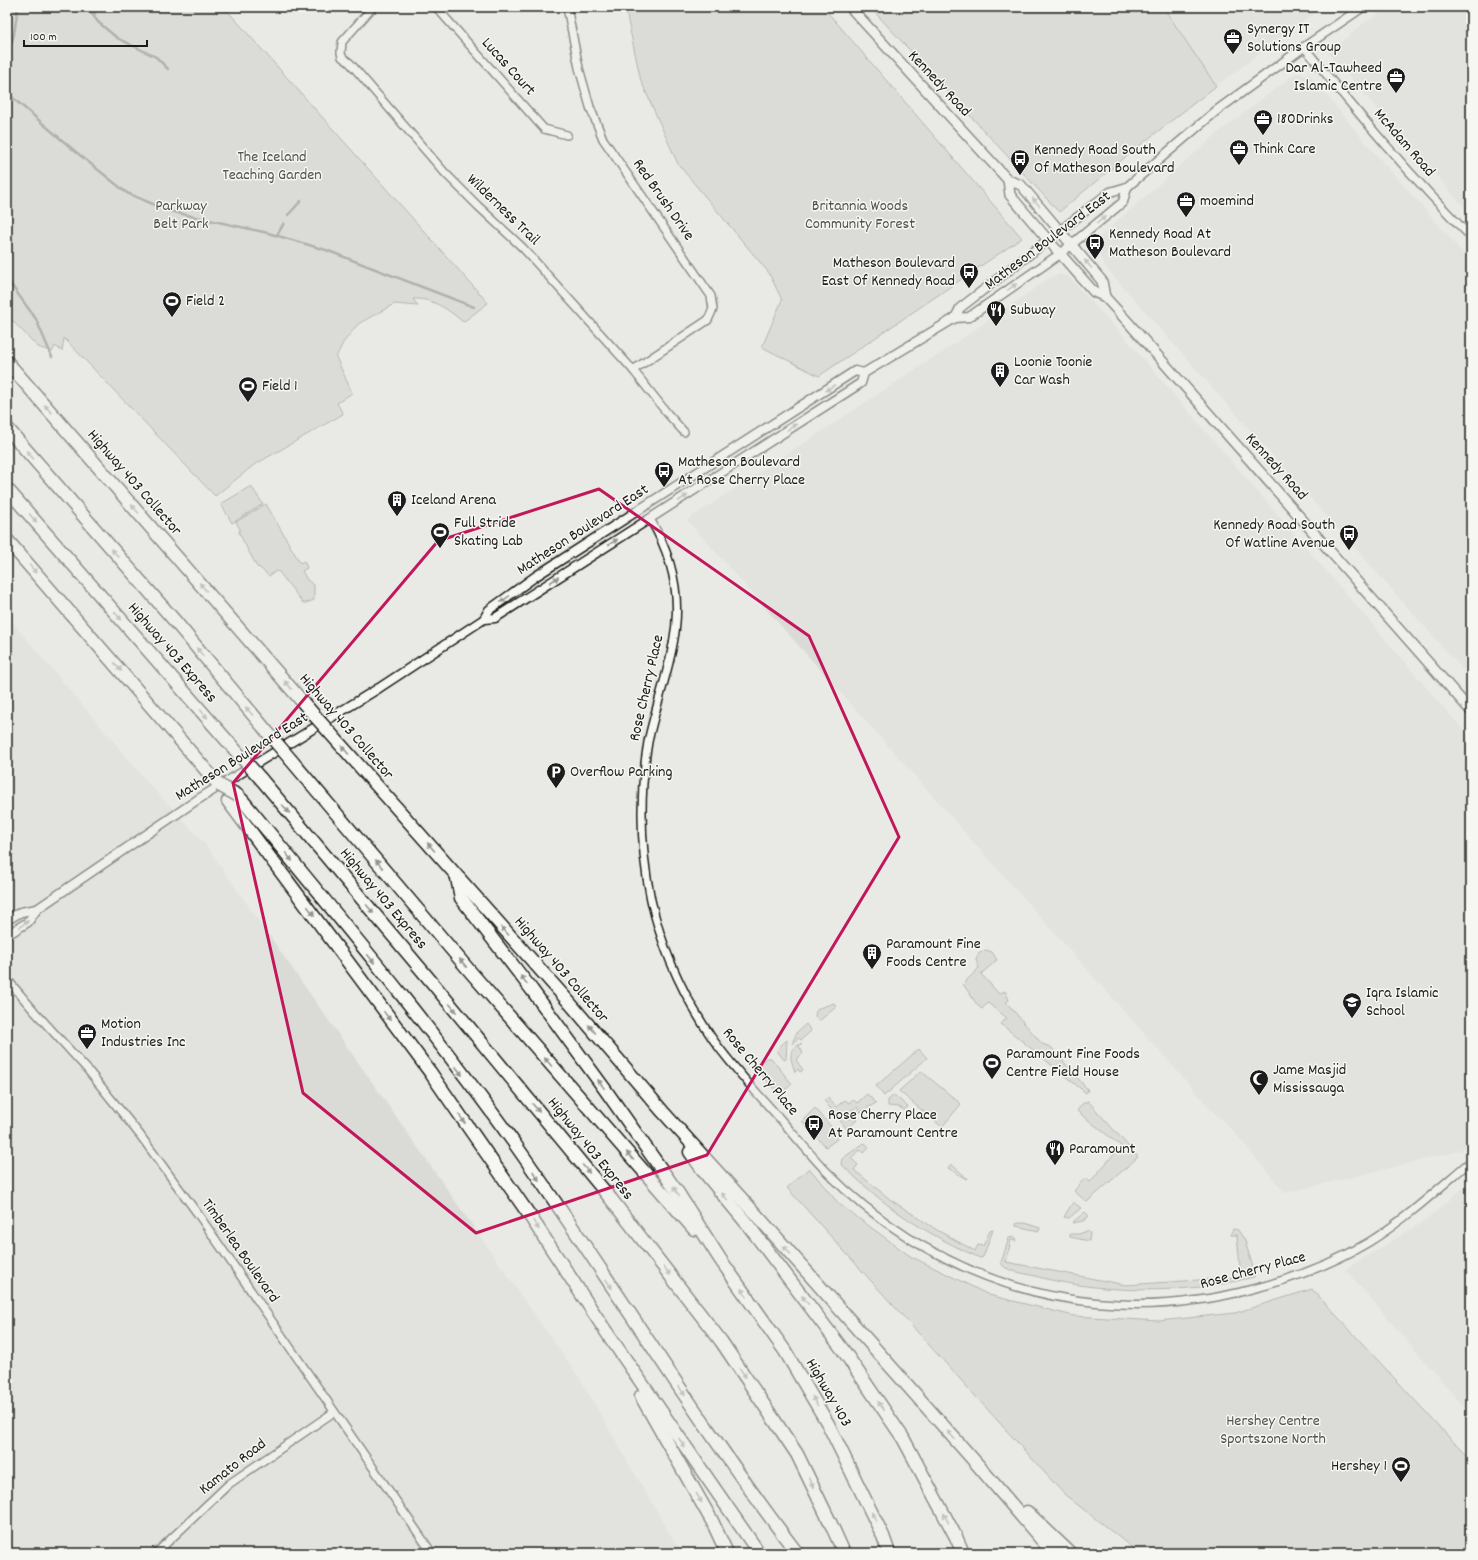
<svg xmlns="http://www.w3.org/2000/svg" width="1478" height="1560" font-family="Dekko,sans-serif">
<rect width="100%" height="100%" fill="#e9e9e5"/>
<filter id="ink" filterUnits="userSpaceOnUse"><feTurbulence type="fractalNoise" baseFrequency=".025" numOctaves="2"/><feDisplacementMap in="SourceGraphic" scale="8" xChannelSelector="R" yChannelSelector="G"/><feConvolveMatrix kernelMatrix="1 2 1 2 8 2 1 2 1" color-interpolation-filters="sRGB"/></filter>
<g filter="url(#ink)">
<g fill="#dadad6">
<path d="M1163,7h160l-107,79z"/>
<path d="M1389,7h82v208l-143,-162 36,-30z"/>
<path d="M1296,73l14,2 51,62 105,119 5,4v419l-363,-409 -9,-14 1,-20 120,-105z"/>
<path d="M1060,274l9,3 59,64 343,398v403l-11,9 -175,42 -51,-61 -23,-23 -524,-589 270,-178 94,-65z"/>
<path d="M7,616l144,170 54,58 375,535 101,174h-674z"/>
<path d="M1471,1181v234l-126,-146 81,-49z"/>
</g>
<g fill="#cbcbc7" stroke="#747472">
<path d="M7,7h217l264,296 -25,19c-14,-12 -30,-24 -50,-23l5,7 -24,-2 -36,20 -15,19 -7,14 16,36 -15,10 6,11 -89,51 -39,31 -151,-158 -2,13 -7,-5 -3,6 -14,-5 -31,-32z"/>
<path d="M625,7h198l199,231 -203,138 -57,-29 20,-47 -13,-27 -91,-109 -37,-83z"/>
<path d="M870,7h293l53,79 -81,63 -76,63z"/>
<path d="M251,486l12,18 -31,19 -11,-19z"/>
<path d="M266,504l34,59 4,-2 3,7 -5,3 5,9 7,5v15l-8,3h-3l-24,-31 -3,-1 -7,5 -9,-8 -3,-1 -18,-34 1,-4 -4,-7z"/>
<path d="M986,950l6,2 5,8 -16,14 18,20 6,-3 4,9 -3,2 36,42 9,3 37,43 -2,3 -85,-69 6,-6 -19,-15 -6,6 -4,-3 -15,-22 16,-16 -3,-8 2,-6z"/>
<path d="M834,1003l2,4 -17,14 -4,-5 1,-5 3,-3z"/>
<path d="M806,1024l5,7 -10,9 -2,-2 -7,6 5,-12z"/>
<path d="M787,1040l-1,19 -2,1 -6,-8 -1,-3z"/>
<path d="M802,1043l-3,3 4,7 -7,7 7,10 -3,2 -2,-3 -3,3c-5,-15 -8,-21 7,-29z"/>
<path d="M919,1049l8,9 -43,38 -8,-10z"/>
<path d="M766,1058h5l21,26 -13,11 -23,-27z"/>
<path d="M921,1071l40,33 -19,23 -43,-36z"/>
<path d="M867,1094l9,9 -17,10 -4,-1 4,-3 -2,-2c-8,5 -12,8 -23,6l-10,-13 4,-2 8,9 9,-7 4,3 4,-4 4,4z"/>
<path d="M894,1095l14,12 -4,3 -5,-3 -11,-1v-6z"/>
<path d="M1088,1101l50,56 -51,45 -13,-11 11,-13 5,4 31,-36 -44,-35 5,-7z"/>
<path d="M815,1108l23,27 -1,4 -11,8 -24,-26z"/>
<path d="M838,1118l18,1 1,1 -9,8h-2z"/>
<path d="M864,1143l2,1 3,4 -6,5 -3,-3 -9,8 7,7 -4,5 37,30 46,30 38,21 3,-6 5,1 7,-15 3,-1 -10,27 -3,1c-36,-16 -70,-35 -100,-59 -14,-11 -26,-23 -39,-35l1,-5z"/>
<path d="M951,1164l16,14 -1,1 -18,-11z"/>
<path d="M809,1168l30,36 71,52 79,39 85,21 85,5 76,-8 77,-24 159,172v92h-332l-75,-59 -277,-306z"/>
<path d="M1073,1202l8,6 -12,10 -5,-1z"/>
<path d="M1085,1212l4,4 -6,5 -11,2z"/>
<path d="M1020,1223h5l15,5 -1,3 -23,-5v-2z"/>
<path d="M1233,1229l5,1 7,11 10,33 -1,3c-14,3 -29,7 -44,9 -60,7 -121,5 -179,-11 -9,-2 -26,-4 -30,-12l8,-25 5,-1 2,4 -5,-1 -5,22 120,23 115,-8 -4,-42h-6v-2z"/>
<path d="M1087,1231l3,2 -1,8 -19,-4v-3h9z"/>
</g>
<path fill="#a3a3a1" stroke="#6d6d6c" d="M77,7h16l3,8z"/>
<g fill="none" stroke-linecap="round" stroke-linejoin="round">
<g stroke="#6d6d6c" stroke-width="2.5">
<path d="M87,7l11,15 19,16 39,19 12,12"/>
<path d="M11,45l3,-11 4,-27"/>
<path d="M7,93l69,59 51,41 42,18 99,22 58,17 148,57"/>
<path d="M288,215l13,-14"/>
<path d="M277,235l7,-12"/>
<path d="M7,279l29,40 16,38"/>
</g>
<g stroke="#1c1c1c" stroke-width="10">
<g id="minor">
<path d="M373,7l-31,35 -1,11 1,4 8,6 95,110 33,33 45,42 110,122 34,43 17,19"/>
<path d="M436,7l108,122 23,6"/>
<path d="M567,7l12,61 11,39 13,32 108,157 2,13 -5,11 -75,50"/>
<path d="M1304,47c53,65 107,130 167,190"/>
<path d="M650,519c23,38 32,81 23,125 -6,33 -18,65 -25,98 -9,53 -8,105 3,158 11,49 33,97 61,138 21,30 46,56 70,83 14,16 28,33 43,49 25,26 54,49 84,68 12,8 25,14 38,21 97,49 204,58 309,29 39,-10 78,-25 113,-46 37,-23 69,-53 102,-81"/>
<path d="M7,979l28,33 52,57 53,66 60,82 232,336"/>
<path d="M156,1553l73,-69 105,-72"/>
</g>
</g>
<g stroke="#1c1c1c" stroke-width="11">
<g id="tertiary">
<path d="M955,318l5,-10 150,-116 17,-5 89,-76 88,-64 59,-40"/>
<path d="M484,619l5,-9 47,-34 319,-205 9,2"/>
<path d="M7,920l14,-8 16,-3"/>
<path d="M7,935l21,-13 9,-13 160,-109 182,-112 105,-69 11,-1 366,-235 3,-10 91,-55 14,-1 91,-63 63,-52 4,-15"/>
</g>
</g>
<g stroke="#1c1c1c" stroke-width="12">
<g id="secondary">
<path d="M850,7l158,173 13,5 81,96 3,16"/>
<path d="M1008,180l2,15 38,45 46,52 11,5 22,24 344,390"/>
</g>
</g>
<g stroke="#1c1c1c" stroke-width="15">
<g id="motorway">
<path d="M7,362l307,353"/>
<path d="M7,428l167,192 100,120"/>
<path d="M7,489l237,271"/>
<path d="M7,540l212,245"/>
<path d="M331,734l237,267 95,111 106,117 208,235 76,89"/>
<path d="M291,760l177,209 226,260"/>
<path d="M261,779l169,201 181,219 110,142 76,113 33,68 14,31"/>
<path d="M237,795l6,6c93,113 189,227 274,346 95,134 180,275 280,406"/>
<path d="M228,801l202,271 100,144 75,114 154,223"/>
<path d="M457,878l4,20 71,92 72,98 74,105 42,66 65,92 43,73 55,112 6,17"/>
<path d="M690,1152l15,21 43,52 95,125 60,88 53,99 7,16"/>
<path d="M641,1396l71,125 15,32"/>
<path d="M1027,1512l43,41"/>
</g>
</g>
<use href="#minor" stroke="#f6f6f2" stroke-width="7"/>
<use href="#tertiary" stroke="#f6f6f2" stroke-width="8"/>
<use href="#secondary" stroke="#f6f6f2" stroke-width="9"/>
<use href="#motorway" stroke="#f6f6f2" stroke-width="12"/>
<g stroke="#1c1c1c" stroke-width="15" stroke-linecap="butt">
<g id="motorway-bridge">
<path d="M314,715l17,19"/>
<path d="M274,740l17,20"/>
<path d="M244,760l17,19"/>
<path d="M219,785l18,10"/>
</g>
</g>
<use href="#motorway-bridge" stroke="#f6f6f2" stroke-width="12"/>
</g>
<defs><path id="oneway-solid" d="M-6-.8H1V-3.2L6.5 0L1 3.2V.8H-6Z"/></defs>
<g fill="#949492">
<use href="#oneway-solid" transform="translate(1036 202) rotate(-130)"/>
<use href="#oneway-solid" transform="translate(1101 220) rotate(-39)"/>
<use href="#oneway-solid" transform="translate(1088 264) rotate(-130)"/>
<use href="#oneway-solid" transform="translate(1012 287) rotate(-35)"/>
<use href="#oneway-solid" transform="translate(830 388) rotate(147)"/>
<use href="#oneway-solid" transform="translate(48 409) rotate(-131)"/>
<use href="#oneway-solid" transform="translate(792 427) rotate(-33)"/>
<use href="#oneway-solid" transform="translate(30 455) rotate(-131)"/>
<use href="#oneway-solid" transform="translate(683 498) rotate(-33)"/>
<use href="#oneway-solid" transform="translate(135 509) rotate(-131)"/>
<use href="#oneway-solid" transform="translate(33 518) rotate(49)"/>
<use href="#oneway-solid" transform="translate(613 542) rotate(-32)"/>
<use href="#oneway-solid" transform="translate(115 553) rotate(-131)"/>
<use href="#oneway-solid" transform="translate(33 569) rotate(49)"/>
<use href="#oneway-solid" transform="translate(554 580) rotate(-33)"/>
<use href="#oneway-solid" transform="translate(203 587) rotate(-131)"/>
<use href="#oneway-solid" transform="translate(505 599) rotate(145)"/>
<use href="#oneway-solid" transform="translate(118 616) rotate(49)"/>
<use href="#oneway-solid" transform="translate(200 652) rotate(-129)"/>
<use href="#oneway-solid" transform="translate(118 667) rotate(49)"/>
<use href="#oneway-solid" transform="translate(288 685) rotate(-131)"/>
<use href="#oneway-solid" transform="translate(249 711) rotate(-131)"/>
<use href="#oneway-solid" transform="translate(204 714) rotate(49)"/>
<use href="#oneway-solid" transform="translate(345 750) rotate(-131)"/>
<use href="#oneway-solid" transform="translate(286 809) rotate(50)"/>
<use href="#oneway-solid" transform="translate(431 847) rotate(-131)"/>
<use href="#oneway-solid" transform="translate(289 857) rotate(51)"/>
<use href="#oneway-solid" transform="translate(379 864) rotate(-130)"/>
<use href="#oneway-solid" transform="translate(370 909) rotate(50)"/>
<use href="#oneway-solid" transform="translate(311 911) rotate(53)"/>
<use href="#oneway-solid" transform="translate(24 924) rotate(-36)"/>
<use href="#oneway-solid" transform="translate(505 931) rotate(-132)"/>
<use href="#oneway-solid" transform="translate(371 959) rotate(51)"/>
<use href="#oneway-solid" transform="translate(463 963) rotate(-130)"/>
<use href="#oneway-solid" transform="translate(524 980) rotate(-128)"/>
<use href="#oneway-solid" transform="translate(453 1008) rotate(50)"/>
<use href="#oneway-solid" transform="translate(387 1016) rotate(54)"/>
<use href="#oneway-solid" transform="translate(592 1029) rotate(-131)"/>
<use href="#oneway-solid" transform="translate(548 1062) rotate(-131)"/>
<use href="#oneway-solid" transform="translate(459 1071) rotate(53)"/>
<use href="#oneway-solid" transform="translate(601 1084) rotate(-126)"/>
<use href="#oneway-solid" transform="translate(536 1108) rotate(50)"/>
<use href="#oneway-solid" transform="translate(462 1119) rotate(55)"/>
<use href="#oneway-solid" transform="translate(630 1156) rotate(-131)"/>
<use href="#oneway-solid" transform="translate(586 1169) rotate(50)"/>
<use href="#oneway-solid" transform="translate(536 1176) rotate(56)"/>
<use href="#oneway-solid" transform="translate(676 1191) rotate(-125)"/>
<use href="#oneway-solid" transform="translate(725 1197) rotate(-130)"/>
<use href="#oneway-solid" transform="translate(536 1225) rotate(57)"/>
<use href="#oneway-solid" transform="translate(787 1250) rotate(-131)"/>
<use href="#oneway-solid" transform="translate(667 1271) rotate(52)"/>
<use href="#oneway-solid" transform="translate(609 1284) rotate(56)"/>
<use href="#oneway-solid" transform="translate(744 1293) rotate(-125)"/>
<use href="#oneway-solid" transform="translate(805 1300) rotate(-127)"/>
<use href="#oneway-solid" transform="translate(743 1373) rotate(56)"/>
<use href="#oneway-solid" transform="translate(682 1391) rotate(56)"/>
<use href="#oneway-solid" transform="translate(815 1401) rotate(-121)"/>
<use href="#oneway-solid" transform="translate(881 1406) rotate(-124)"/>
<use href="#oneway-solid" transform="translate(951 1435) rotate(-132)"/>
<use href="#oneway-solid" transform="translate(682 1443) rotate(56)"/>
<use href="#oneway-solid" transform="translate(811 1483) rotate(64)"/>
<use href="#oneway-solid" transform="translate(699 1498) rotate(60)"/>
<use href="#oneway-solid" transform="translate(874 1517) rotate(-116)"/>
<use href="#oneway-solid" transform="translate(946 1518) rotate(-118)"/>
</g>
</g>
<path d="M0 0H1478V1560H0ZM599,489l210,147 90,201 -192,318 -231,78 -173,-140 -70,-310 205,-242z" fill="#e9e9e5" fill-opacity=".55" fill-rule="evenodd"/>
<path fill="none" stroke="#c2185b" stroke-width="3" stroke-linejoin="round" d="M599,489l210,147 90,201 -192,318 -231,78 -173,-140 -70,-310 205,-242z"/>
<defs>
<g id="office-pin" transform="scale(1)"><path d="M0 17L-7.5 6A9.5 9.5 0 1 1 7.5 6Z" fill="#1c1c1c" stroke="#f6f6f2"/><path d="M-6-3h4V-5.5h4V-3h4V5H-6ZM-1-4.5V-3h2v-1.5ZM-6 0V1H6V0Z" fill="#fff"/></g>
<g id="bus-pin" transform="scale(1)"><path d="M0 17L-7.5 6A9.5 9.5 0 1 1 7.5 6Z" fill="#1c1c1c" stroke="#f6f6f2"/><path d="M-5-6H5V4H4V6H2V4H-2V6H-4V4H-5ZM-3.5-4V0h7V-4ZM-3.5 1.2v1.5H-2V1.2ZM2 1.2v1.5H3.5V1.2Z" fill="#fff"/></g>
<g id="stadium-pin" transform="scale(1)"><path d="M0 17L-7.5 6A9.5 9.5 0 1 1 7.5 6Z" fill="#1c1c1c" stroke="#f6f6f2"/><path d="M0-5a6.5 5 0 1 0 0 10a6.5 5 0 1 0 0-10ZM-3.5-1.8h7v3.6h-7Z" fill="#fff"/></g>
<g id="restaurant-pin" transform="scale(1)"><path d="M0 17L-7.5 6A9.5 9.5 0 1 1 7.5 6Z" fill="#1c1c1c" stroke="#f6f6f2"/><path d="M-5-6h1v4h1v-4h1v4h1v-4h1v5L-1.5 .5V6h-2V.5L-5-1ZM5-6V6H3V1.5H1.5Q1.5-4 5-6Z" fill="#fff"/></g>
<g id="building-pin" transform="scale(1)"><path d="M0 17L-7.5 6A9.5 9.5 0 1 1 7.5 6Z" fill="#1c1c1c" stroke="#f6f6f2"/><path d="M-4-6H4V6H1V3H-1V6H-4ZM-2.5-4.3h1.7v1.8h-1.7ZM.8-4.3h1.7v1.8H.8ZM-2.5-1h1.7V.8h-1.7ZM.8-1h1.7V.8H.8Z" fill="#fff"/></g>
<g id="parking-pin" transform="scale(1)"><path d="M0 17L-7.5 6A9.5 9.5 0 1 1 7.5 6Z" fill="#1c1c1c" stroke="#f6f6f2"/><path d="M-3.5-5.5H1a3.5 3.5 0 0 1 0 7H-1V5.5H-3.5ZM-1-3.4V-.6H.8a1.4 1.4 0 0 0 0-2.8Z" fill="#fff"/></g>
<g id="school-pin" transform="scale(1)"><path d="M0 17L-7.5 6A9.5 9.5 0 1 1 7.5 6Z" fill="#1c1c1c" stroke="#f6f6f2"/><path d="M0-5L7-2L0 1L-7-2ZM-4 1L0 2.5L4 1V4Q0 6-4 4Z" fill="#fff"/></g>
<g id="mosque-pin" transform="scale(1)"><path d="M0 17L-7.5 6A9.5 9.5 0 1 1 7.5 6Z" fill="#1c1c1c" stroke="#f6f6f2"/><path d="M3.5-4.9A6 6 0 1 0 3.5 4.9A5 5 0 1 1 3.5-4.9Z" fill="#fff"/></g>
</defs>
<g fill-rule="evenodd">
<use href="#office-pin" x="1233" y="38"/>
<use href="#office-pin" x="1396" y="77"/>
<use href="#office-pin" x="1263" y="119"/>
<use href="#office-pin" x="1239" y="149"/>
<use href="#bus-pin" x="1020" y="159"/>
<use href="#office-pin" x="1186" y="201"/>
<use href="#bus-pin" x="1095" y="243"/>
<use href="#bus-pin" x="969" y="272"/>
<use href="#stadium-pin" x="172" y="301"/>
<use href="#restaurant-pin" x="996" y="310"/>
<use href="#building-pin" x="1000" y="371"/>
<use href="#stadium-pin" x="248" y="386"/>
<use href="#bus-pin" x="664" y="471"/>
<use href="#building-pin" x="397" y="500"/>
<use href="#stadium-pin" x="440" y="532"/>
<use href="#bus-pin" x="1349" y="534"/>
<use href="#parking-pin" x="556" y="772"/>
<use href="#building-pin" x="872" y="953"/>
<use href="#school-pin" x="1352" y="1002"/>
<use href="#office-pin" x="87" y="1033"/>
<use href="#stadium-pin" x="992" y="1063"/>
<use href="#mosque-pin" x="1259" y="1079"/>
<use href="#bus-pin" x="814" y="1124"/>
<use href="#restaurant-pin" x="1055" y="1149"/>
<use href="#stadium-pin" x="1401" y="1466"/>
</g>
<g text-anchor="middle" dominant-baseline="central" stroke-width="3" stroke-linejoin="round" paint-order="stroke">
<g font-size="16" fill="#1c1c1c" stroke="#f6f6f2" text-anchor="start">
<text x="1247" y="29">Synergy IT<tspan x="1247" dy="18">Solutions Group</tspan></text>
<text x="1382" y="68" text-anchor="end">Dar Al-Tawheed<tspan x="1382" dy="18">Islamic Centre</tspan></text>
<text x="1277" y="119">180Drinks</text>
<text x="1253" y="149">Think Care</text>
<text x="1034" y="150">Kennedy Road South<tspan x="1034" dy="18">Of Matheson Boulevard</tspan></text>
<text x="1200" y="201">moemind</text>
<text x="1109" y="234">Kennedy Road At<tspan x="1109" dy="18">Matheson Boulevard</tspan></text>
<text x="955" y="263" text-anchor="end">Matheson Boulevard<tspan x="955" dy="18">East Of Kennedy Road</tspan></text>
<text x="186" y="301">Field 2</text>
<text x="1010" y="310">Subway</text>
<text x="1014" y="362">Loonie Toonie<tspan x="1014" dy="18">Car Wash</tspan></text>
<text x="262" y="386">Field 1</text>
<text x="678" y="462">Matheson Boulevard<tspan x="678" dy="18">At Rose Cherry Place</tspan></text>
<text x="411" y="500">Iceland Arena</text>
<text x="454" y="523">Full Stride<tspan x="454" dy="18">Skating Lab</tspan></text>
<text x="1335" y="525" text-anchor="end">Kennedy Road South<tspan x="1335" dy="18">Of Watline Avenue</tspan></text>
<text x="570" y="772">Overflow Parking</text>
<text x="886" y="944">Paramount Fine<tspan x="886" dy="18">Foods Centre</tspan></text>
<text x="1366" y="993">Iqra Islamic<tspan x="1366" dy="18">School</tspan></text>
<text x="101" y="1024">Motion<tspan x="101" dy="18">Industries Inc</tspan></text>
<text x="1006" y="1054">Paramount Fine Foods<tspan x="1006" dy="18">Centre Field House</tspan></text>
<text x="1273" y="1070">Jame Masjid<tspan x="1273" dy="18">Mississauga</tspan></text>
<text x="828" y="1115">Rose Cherry Place<tspan x="828" dy="18">At Paramount Centre</tspan></text>
<text x="1069" y="1149">Paramount</text>
<text x="1387" y="1466" text-anchor="end">Hershey 1</text>
</g>
<g font-size="16" fill="#1c1c1c" stroke="#f6f6f2">
<text transform="translate(508 67) rotate(48)">Lucas Court</text>
<text transform="translate(939 84) rotate(47)">Kennedy Road</text>
<text transform="translate(1404 143) rotate(49)">McAdam Road</text>
<text transform="translate(663 200) rotate(55)">Red Brush Drive</text>
<text transform="translate(503 210) rotate(44)">Wilderness Trail</text>
<text transform="translate(1048 241) rotate(-37)">Matheson Boulevard East</text>
<text transform="translate(1276 467) rotate(48)">Kennedy Road</text>
<text transform="translate(134 483) rotate(49)">Highway 403 Collector</text>
<text transform="translate(583 530) rotate(-33)">Matheson Boulevard East</text>
<text transform="translate(172 653) rotate(49)">Highway 403 Express</text>
<text transform="translate(647 688) rotate(-77)">Rose Cherry Place</text>
<text transform="translate(346 727) rotate(49)">Highway 403 Collector</text>
<text transform="translate(242 757) rotate(-32)">Matheson Boulevard East</text>
<text transform="translate(383 899) rotate(50)">Highway 403 Express</text>
<text transform="translate(561 970) rotate(49)">Highway 403 Collector</text>
<text transform="translate(760 1072) rotate(50)">Rose Cherry Place</text>
<text transform="translate(590 1149) rotate(51)">Highway 403 Express</text>
<text transform="translate(240 1251) rotate(55)">Timberlea Boulevard</text>
<text transform="translate(1253 1271) rotate(-15)">Rose Cherry Place</text>
<text transform="translate(828 1393) rotate(60)">Highway 403</text>
<text transform="translate(233 1467) rotate(-38)">Kamato Road</text>
</g>
<g font-size="16" fill="#51514f" stroke="#f6f6f2">
<text x="272" y="157">The Iceland<tspan x="272" dy="18">Teaching Garden</tspan></text>
<text x="181" y="206">Parkway<tspan x="181" dy="18">Belt Park</tspan></text>
<text x="860" y="206">Britannia Woods<tspan x="860" dy="18">Community Forest</tspan></text>
<text x="1273" y="1421">Hershey Centre<tspan x="1273" dy="18">Sportszone North</tspan></text>
</g>
</g>
<rect width="1478" height="1560" fill="none" stroke="#f6f6f2" stroke-width="24"/>
<rect x="12" y="12" width="1454" height="1536" fill="none" stroke="#1c1c1c" stroke-width="1.5" filter="url(#ink)"/>
<path d="M24 40v6h123v-6" fill="none" stroke="#1c1c1c" stroke-width="2"/>
<text x="30" y="40" font-size="12" fill="#1c1c1c" stroke="#f6f6f2" stroke-width="3" paint-order="stroke">100 m</text>
</svg>
